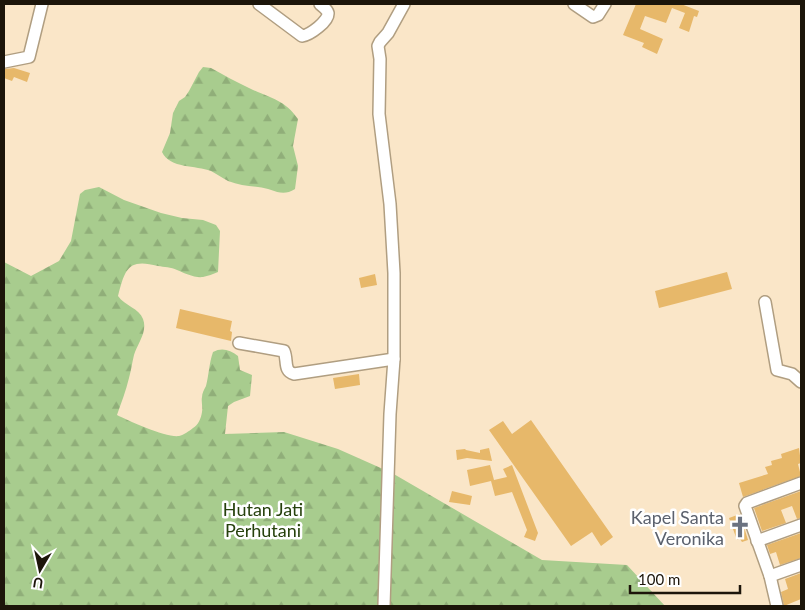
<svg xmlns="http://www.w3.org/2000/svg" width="805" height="610" font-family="Lato,sans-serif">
<defs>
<pattern id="forest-firs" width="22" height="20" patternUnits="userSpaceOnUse" patternTransform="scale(1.25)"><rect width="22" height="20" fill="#a8cc8e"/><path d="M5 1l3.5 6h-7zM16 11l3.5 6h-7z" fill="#90ae79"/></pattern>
</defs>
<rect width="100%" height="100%" fill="#fae6c8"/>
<g fill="url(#forest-firs)">
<path d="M203,67l8,1c13,7 25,14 38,20 20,10 35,11 49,31l-5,27 5,20 -3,23c-14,9 -23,-1 -37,-2 -10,-1 -20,-2 -30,-6 -6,-3 -11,-7 -17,-10 -15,-6 -41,-2 -49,-19l8,-19 3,-20 6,-12 6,-4 4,-6 10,-19z"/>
<path d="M99,187l25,13 37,13 21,5 21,2 13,5 4,6 -2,41c-5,2 -10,4 -15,5 -9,1 -19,-4 -26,-7 -6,-3 -13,-3 -19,-4 -30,-8 -33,3 -40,30 7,10 21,12 25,23 5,13 -6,25 -9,36 -2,8 -3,16 -5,23 -3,13 -8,25 -12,37 12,6 50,23 62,21 5,-1 10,-5 14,-8 5,-3 8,-9 9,-16 1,-5 -1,-10 0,-15 0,-4 2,-7 4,-11 3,-11 3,-23 7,-34 9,-5 17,-2 25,4l2,14 12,5 -2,21 -16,6 -6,4 -3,28 59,-2 54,17 54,24 150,87 85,5 38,41h-661v-344l27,14 28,-15 12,-20 9,-47 5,-4z"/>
</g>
<g fill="#e7b86a">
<path d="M636,4h45l18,7 -2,6 -3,-1 -5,16 -10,-4 6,-15 -13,-5 -6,15 -21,-7 -5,13 23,10 -6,15 -15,-7 2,-4 -21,-8z"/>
<path d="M14,68l16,5 -3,9 -13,-5 -2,4 -8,-3 1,-9z"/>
<path d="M727,272l5,17 -73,19 -4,-17z"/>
<path d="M375,274l2,11 -16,3 -2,-10z"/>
<path d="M180,309l52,12 -2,10 2,1 -1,9 -55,-13z"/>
<path d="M359,374l1,11 -25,4 -2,-11z"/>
<path d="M531,420l82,117 -12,9 -9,-14 -21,14 -82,-116 14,-9 9,13z"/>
<path d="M489,448l3,13 -25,-3 -10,2 -1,-10 9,-1 1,1 14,3v-3z"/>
<path d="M799,448l2,15 -3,1 3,12 -58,21 -4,-14 29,-9 -3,-7 7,-2 -1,-4 11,-3 -1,-4z"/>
<path d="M490,465l4,15 13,-3 -4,-8 9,-4 26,68 -3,8 -11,-4 3,-7 -15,-38 -17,4 -4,-15 -21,5 -3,-16z"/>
<path d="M452,491l20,5 -2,9 -21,-3z"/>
<path d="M801,491v27l-4,1 -5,-13 -11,4 5,13 -24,8 -8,-23z"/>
<path d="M740,514l8,26 -6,2 -2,-3 -3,1 -8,-22z"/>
<path d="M801,533v25l-21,7 -4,-13 -6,2 -3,-9z"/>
<path d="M801,573v26l-17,7 -3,-14 7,-3 -3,-10z"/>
</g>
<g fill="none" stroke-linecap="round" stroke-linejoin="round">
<g stroke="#b09e81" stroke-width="14">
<g id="minor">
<path d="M259,4l43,32c8,-1 27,-15 26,-23 -1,-4 -6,-7 -8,-9"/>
<path d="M574,4l19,13 5,-2 7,-11"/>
<path d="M4,62l25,-5 13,-53"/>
<path d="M765,302l12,68 15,4 9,8"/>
<path d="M239,343l45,8c4,9 -1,20 10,23l100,-15"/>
<path d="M757,541l44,-16"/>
<path d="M770,576l31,-11"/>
<path d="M384,606l6,-192 4,-55v-86l-4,-69 -11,-90 1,-55 -2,-13 2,-4 8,-9 16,-29"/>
<path d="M777,606l-7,-30 -25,-70 2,-3 54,-20"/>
</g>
</g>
<use href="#minor" stroke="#fff" stroke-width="11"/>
</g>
<defs>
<g id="church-bare" transform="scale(1.725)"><path d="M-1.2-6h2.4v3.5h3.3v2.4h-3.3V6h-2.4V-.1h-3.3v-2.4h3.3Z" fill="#6b7280" stroke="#fff" stroke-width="2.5" paint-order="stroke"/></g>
</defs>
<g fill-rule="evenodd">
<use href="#church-bare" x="740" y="527"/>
</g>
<g text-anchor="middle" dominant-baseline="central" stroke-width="5" stroke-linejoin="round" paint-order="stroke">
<g font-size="18" fill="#26410c" stroke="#fff">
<text x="263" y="509">Hutan Jati<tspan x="263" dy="21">Perhutani</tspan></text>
</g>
<g font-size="18" fill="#5b616d" stroke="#fff" text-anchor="end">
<text x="724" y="517">Kapel Santa<tspan x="724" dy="21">Veronika</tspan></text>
</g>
</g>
<rect width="805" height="610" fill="none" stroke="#1c150a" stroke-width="10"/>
<g transform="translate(40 570) rotate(189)" stroke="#ffffff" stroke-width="4" paint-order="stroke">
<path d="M0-4L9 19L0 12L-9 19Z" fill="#1c150a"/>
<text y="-8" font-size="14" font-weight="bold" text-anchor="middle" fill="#1c150a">U</text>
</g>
<path d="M630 585v8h110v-8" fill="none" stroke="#1c150a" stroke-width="2.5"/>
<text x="638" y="585" font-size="15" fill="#1c150a" stroke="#ffffff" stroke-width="4" paint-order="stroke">100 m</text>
</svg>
